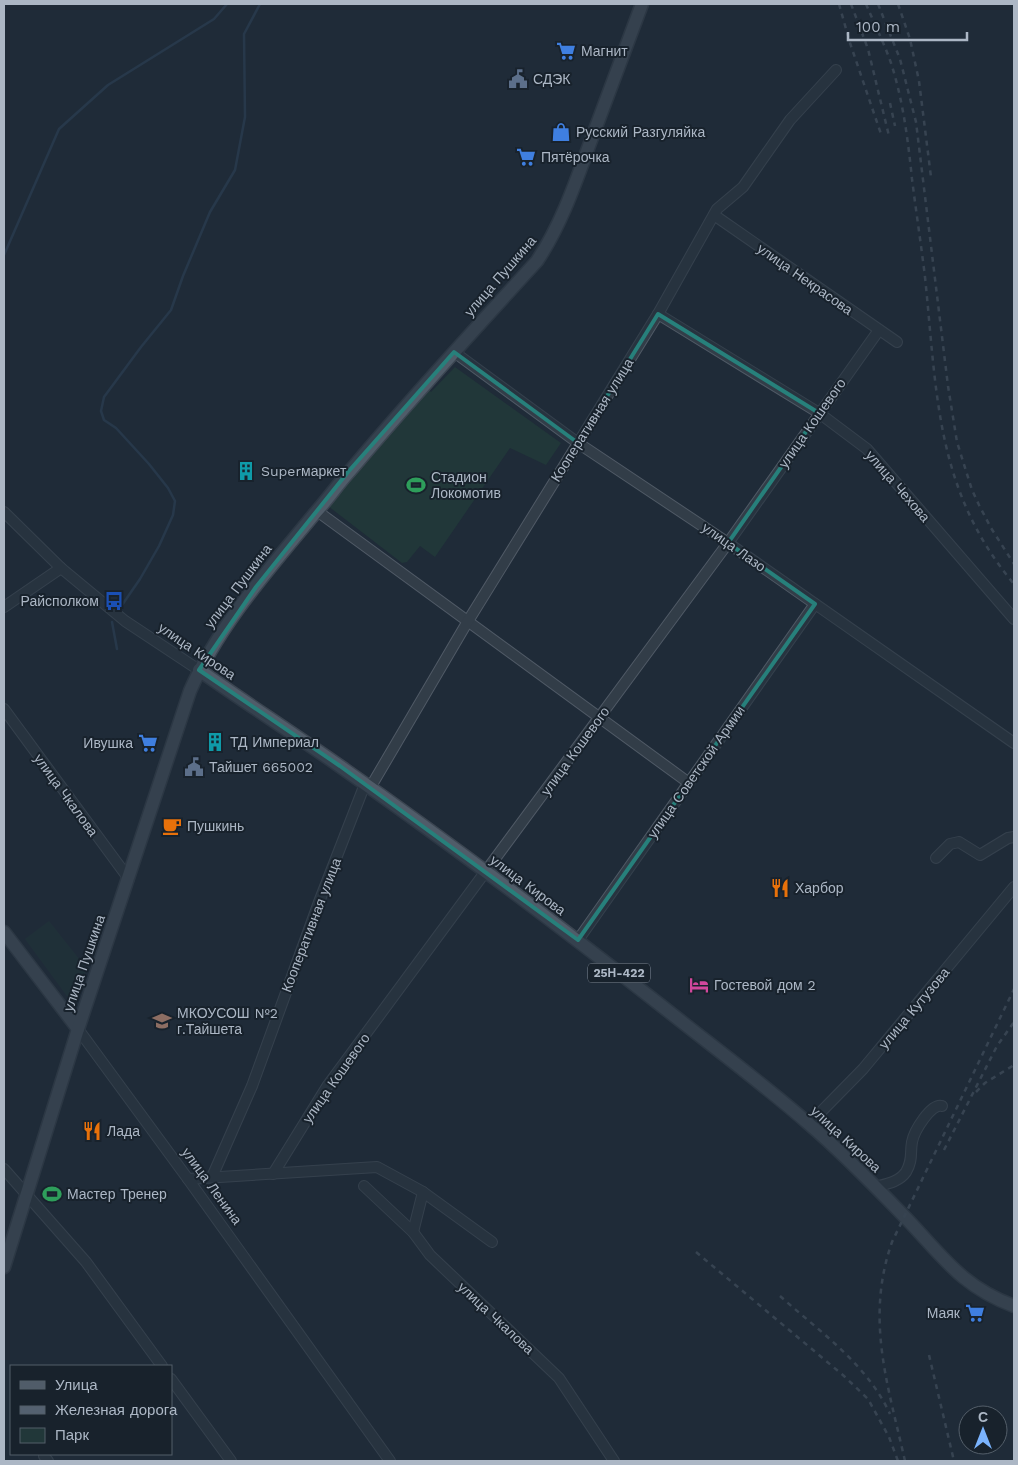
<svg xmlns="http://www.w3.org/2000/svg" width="1018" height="1465" font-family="'Work Sans',sans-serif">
<rect width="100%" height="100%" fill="#1f2b38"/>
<g fill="#213739">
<path d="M455,367l106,76 -15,22 -36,-17 -75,109 -15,-11 -13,16 -5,1 -74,-57 101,-116 2,2z"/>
<path d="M49,921l38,48 -15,34 -47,-64z"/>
</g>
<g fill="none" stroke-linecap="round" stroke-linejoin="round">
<g stroke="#314760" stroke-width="2.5">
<path d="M4,255l55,-126 49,-44 106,-66 13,-15"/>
<path d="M120,608l20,-29 19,-33 14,-31 2,-14 -7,-13 -19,-24 -33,-36 -12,-8 -3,-9 3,-14 37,-50 30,-37 12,-34 27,-64 25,-42 10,-53 -1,-83 16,-30"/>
<path d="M112,622l5,27"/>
</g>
<g stroke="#505a66" stroke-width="12">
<g id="minor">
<path d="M714,215l183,127"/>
<path d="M658,314l161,99 48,36 147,170"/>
<path d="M454,352l124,91 150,100 286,200"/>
<path d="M317,511l372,272"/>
<path d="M4,512l57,56 64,53 74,49"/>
<path d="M4,607l57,-39"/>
<path d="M4,709l125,170"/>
<path d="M370,788l98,-167 190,-307 59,-105 26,-22 47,-67 46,-50"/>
<path d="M936,858l14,-14 9,-2 21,13 28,-17 6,-1"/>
<path d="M578,940l237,-336"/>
<path d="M78,1029l110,150 202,282"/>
<path d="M809,1124l54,-55 151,-182"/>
<path d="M4,1169l82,93 76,104"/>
<path d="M273,1174l55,-89 400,-542 151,-213"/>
<path d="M212,1177l40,-91 67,-184 46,-118"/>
<path d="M188,1179l189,-12 46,25 69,50"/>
<path d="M364,1186l49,46 17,23 129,123 55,83"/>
<path d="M875,1187c11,-3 24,-5 31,-15 7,-12 4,-19 6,-30 2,-11 19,-39 30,-36"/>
<path d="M413,1232l10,-40"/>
<path d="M171,1379l60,82"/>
<path d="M44,1456l4,5"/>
</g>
</g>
<g stroke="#3c4652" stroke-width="15">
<g id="major">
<path d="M199,670c47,33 95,64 142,97 110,77 216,157 322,240 49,39 99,76 146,117 33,28 64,60 94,91 38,39 57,71 111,91"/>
<path d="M4,932l74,97"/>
<path d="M4,1267l74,-238 112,-338c29,-67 80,-123 126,-179 12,-13 22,-28 34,-41 60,-72 124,-141 187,-210 24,-36 38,-77 53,-118 17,-46 35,-93 52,-139"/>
</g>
</g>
<use href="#minor" stroke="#323d48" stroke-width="10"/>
<use href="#major" stroke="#505c69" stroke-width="12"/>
<g stroke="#546170" stroke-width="2.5" stroke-dasharray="5 5" stroke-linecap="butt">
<path d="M839,4l11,39 32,94"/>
<path d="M851,4l17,45 21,87"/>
<path d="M866,4c8,19 18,39 25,59 12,37 17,77 21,116 4,32 9,65 13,98 12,115 10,213 89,307"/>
<path d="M878,4l22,55 16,63 32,264 9,56 15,48 7,15 12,23 23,36"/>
<path d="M898,4l12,35 9,42 12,96"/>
<path d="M890,103l5,23"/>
<path d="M976,1092l9,-9 29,-18"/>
<path d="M944,1150l53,-104 17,-24"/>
<path d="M696,1252l148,124 24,23 21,38 9,24"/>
<path d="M780,1296c40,36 87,68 110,118"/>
<path d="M929,1355l25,106"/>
<path d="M905,1461c-17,-76 -40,-142 -13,-219l122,-253"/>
</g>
</g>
<path d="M0 0H1018V1465H0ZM658,314l161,99 -91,130 87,61 -237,336 -238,-174 -141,-96 57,-83 92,-115 106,-120 124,91z" fill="#1f2b38" fill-opacity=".55" fill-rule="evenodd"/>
<path fill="none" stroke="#27807b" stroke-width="4" stroke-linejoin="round" d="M658,314l161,99 -91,130 87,61 -237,336 -238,-174 -141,-96 57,-83 92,-115 106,-120 124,91z"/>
<defs>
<g id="supermarket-bare" transform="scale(1.5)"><path d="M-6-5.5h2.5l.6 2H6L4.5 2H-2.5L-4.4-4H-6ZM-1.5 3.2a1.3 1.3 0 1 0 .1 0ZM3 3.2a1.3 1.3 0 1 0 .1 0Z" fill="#3f7fe0" stroke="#18222c" stroke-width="2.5" paint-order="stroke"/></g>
<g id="civic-bare" transform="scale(1.5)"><path d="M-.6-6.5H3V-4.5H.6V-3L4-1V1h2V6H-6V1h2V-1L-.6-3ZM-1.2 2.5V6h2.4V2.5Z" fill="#5c6f8a" stroke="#18222c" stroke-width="2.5" paint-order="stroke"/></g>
<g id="shop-bare" transform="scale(1.5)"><path d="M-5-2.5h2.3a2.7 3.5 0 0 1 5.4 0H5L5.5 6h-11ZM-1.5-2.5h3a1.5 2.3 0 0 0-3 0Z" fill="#3f7fe0" stroke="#18222c" stroke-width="2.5" paint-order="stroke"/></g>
<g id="building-bare" transform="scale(1.5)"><path d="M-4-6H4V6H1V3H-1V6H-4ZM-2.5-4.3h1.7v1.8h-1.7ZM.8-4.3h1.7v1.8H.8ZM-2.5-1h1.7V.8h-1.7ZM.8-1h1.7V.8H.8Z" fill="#0f9aa8" stroke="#18222c" stroke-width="2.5" paint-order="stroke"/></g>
<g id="stadium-bare" transform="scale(1.5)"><path d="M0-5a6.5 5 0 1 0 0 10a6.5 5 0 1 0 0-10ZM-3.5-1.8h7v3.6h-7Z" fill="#2e9e5b" stroke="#18222c" stroke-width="2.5" paint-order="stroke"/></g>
<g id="bus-bare" transform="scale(1.5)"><path d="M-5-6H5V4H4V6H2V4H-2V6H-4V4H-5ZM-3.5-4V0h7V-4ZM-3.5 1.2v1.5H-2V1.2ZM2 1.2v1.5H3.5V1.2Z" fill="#1a4fb4" stroke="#18222c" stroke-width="2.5" paint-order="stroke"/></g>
<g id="cafe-bare" transform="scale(1.5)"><path d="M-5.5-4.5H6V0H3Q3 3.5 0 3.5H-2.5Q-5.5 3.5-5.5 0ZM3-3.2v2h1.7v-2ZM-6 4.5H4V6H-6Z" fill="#e8710a" stroke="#18222c" stroke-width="2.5" paint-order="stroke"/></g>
<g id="restaurant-bare" transform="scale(1.5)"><path d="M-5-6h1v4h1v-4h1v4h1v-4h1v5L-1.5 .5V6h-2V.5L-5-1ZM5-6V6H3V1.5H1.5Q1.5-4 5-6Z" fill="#e8710a" stroke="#18222c" stroke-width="2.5" paint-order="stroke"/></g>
<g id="hotel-bare" transform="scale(1.5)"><path d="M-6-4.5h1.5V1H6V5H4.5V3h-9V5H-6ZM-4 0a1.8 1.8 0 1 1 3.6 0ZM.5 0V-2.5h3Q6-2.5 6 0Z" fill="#d1479c" stroke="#18222c" stroke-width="2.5" paint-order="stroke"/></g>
<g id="school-bare" transform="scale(1.5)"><path d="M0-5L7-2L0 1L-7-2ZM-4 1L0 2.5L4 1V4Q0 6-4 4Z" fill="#8d6e63" stroke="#18222c" stroke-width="2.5" paint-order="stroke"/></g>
</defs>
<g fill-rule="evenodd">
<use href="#supermarket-bare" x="566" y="51"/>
<use href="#civic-bare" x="518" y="79"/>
<use href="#shop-bare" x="561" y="132"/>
<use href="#supermarket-bare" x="526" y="157"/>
<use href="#building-bare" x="246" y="471"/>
<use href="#stadium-bare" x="416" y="485"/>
<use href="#bus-bare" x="114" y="601"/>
<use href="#building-bare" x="215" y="742"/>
<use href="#supermarket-bare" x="148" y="743"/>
<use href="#civic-bare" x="194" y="767"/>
<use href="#cafe-bare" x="172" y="826"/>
<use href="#restaurant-bare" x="780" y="888"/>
<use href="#hotel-bare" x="699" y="985"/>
<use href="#school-bare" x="162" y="1021"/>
<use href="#restaurant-bare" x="92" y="1131"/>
<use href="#stadium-bare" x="52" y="1194"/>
<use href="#supermarket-bare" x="975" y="1313"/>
</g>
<g text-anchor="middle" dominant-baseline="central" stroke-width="4" stroke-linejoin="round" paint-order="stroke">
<rect fill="#18222c" stroke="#808a97" stroke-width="1" x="588" y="963.5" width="62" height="19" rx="4"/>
<g font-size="12" font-weight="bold" fill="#acb7c5">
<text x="619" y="973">25Н-422</text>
</g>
<g font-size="14" fill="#acb7c5" stroke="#18222c" text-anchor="start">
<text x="581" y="51">Магнит</text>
<text x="533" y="79">СДЭК</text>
<text x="576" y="132">Русский Разгуляйка</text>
<text x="541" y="157">Пятёрочка</text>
<text x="261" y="471">Superмаркет</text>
<text x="431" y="477">Стадион<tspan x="431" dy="16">Локомотив</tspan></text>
<text x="99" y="601" text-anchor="end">Райсполком</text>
<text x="230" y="742">ТД Империал</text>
<text x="133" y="743" text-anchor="end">Ивушка</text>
<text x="209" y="767">Тайшет 665002</text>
<text x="187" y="826">Пушкинь</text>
<text x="795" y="888">Харбор</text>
<text x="714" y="985">Гостевой дом 2</text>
<text x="177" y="1013">МКОУСОШ №2<tspan x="177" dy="16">г.Тайшета</tspan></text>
<text x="107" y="1131">Лада</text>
<text x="67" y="1194">Мастер Тренер</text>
<text x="960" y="1313" text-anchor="end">Маяк</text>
</g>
<g font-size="14" fill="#acb7c5" stroke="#18222c">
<text transform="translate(500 276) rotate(-49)">улица Пушкина</text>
<text transform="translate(805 279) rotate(35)">улица Некрасова</text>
<text transform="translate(592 420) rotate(-58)">Кооперативная улица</text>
<text transform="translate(812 423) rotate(-55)">улица Кошевого</text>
<text transform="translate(898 486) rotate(49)">улица Чехова</text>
<text transform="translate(734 547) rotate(35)">улица Лазо</text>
<text transform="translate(238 586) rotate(-53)">улица Пушкина</text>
<text transform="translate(197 651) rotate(34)">улица Кирова</text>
<text transform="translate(575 751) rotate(-54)">улица Кошевого</text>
<text transform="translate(696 772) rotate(-55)">улица Советской Армии</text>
<text transform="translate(66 795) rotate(54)">улица Чкалова</text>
<text transform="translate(528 885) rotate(37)">улица Кирова</text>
<text transform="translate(311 925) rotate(-69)">Кооперативная улица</text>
<text transform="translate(84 963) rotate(-71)">улица Пушкина</text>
<text transform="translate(914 1008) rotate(-50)">улица Кутузова</text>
<text transform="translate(336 1078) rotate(-55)">улица Кошевого</text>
<text transform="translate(846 1139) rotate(43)">улица Кирова</text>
<text transform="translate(212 1186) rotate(54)">улица Ленина</text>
<text transform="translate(496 1318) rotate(43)">улица Чкалова</text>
</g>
</g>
<rect width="1018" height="1465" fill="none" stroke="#acb7c5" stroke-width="10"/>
<rect x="10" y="1365" width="162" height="90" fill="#18222c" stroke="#535e69"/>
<rect x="20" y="1381" width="25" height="8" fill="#505c69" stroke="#535e69"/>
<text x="55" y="1390" font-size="15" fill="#acb7c5">Улица</text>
<rect x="20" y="1406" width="25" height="8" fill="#546170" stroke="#535e69"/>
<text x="55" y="1415" font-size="15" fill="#acb7c5">Железная дорога</text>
<rect x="20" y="1428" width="25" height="15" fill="#213739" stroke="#535e69"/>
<text x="55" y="1440" font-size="15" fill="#acb7c5">Парк</text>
<g transform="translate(983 1430)"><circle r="24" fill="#18222c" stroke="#535e69"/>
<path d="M0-4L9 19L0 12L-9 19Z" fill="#7ab3fd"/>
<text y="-8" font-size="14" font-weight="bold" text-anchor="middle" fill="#acb7c5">С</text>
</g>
<path d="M848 32v8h119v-8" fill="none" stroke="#acb7c5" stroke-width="2.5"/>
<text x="856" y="32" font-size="15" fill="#acb7c5" stroke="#18222c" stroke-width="4" paint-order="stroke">100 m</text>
</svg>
